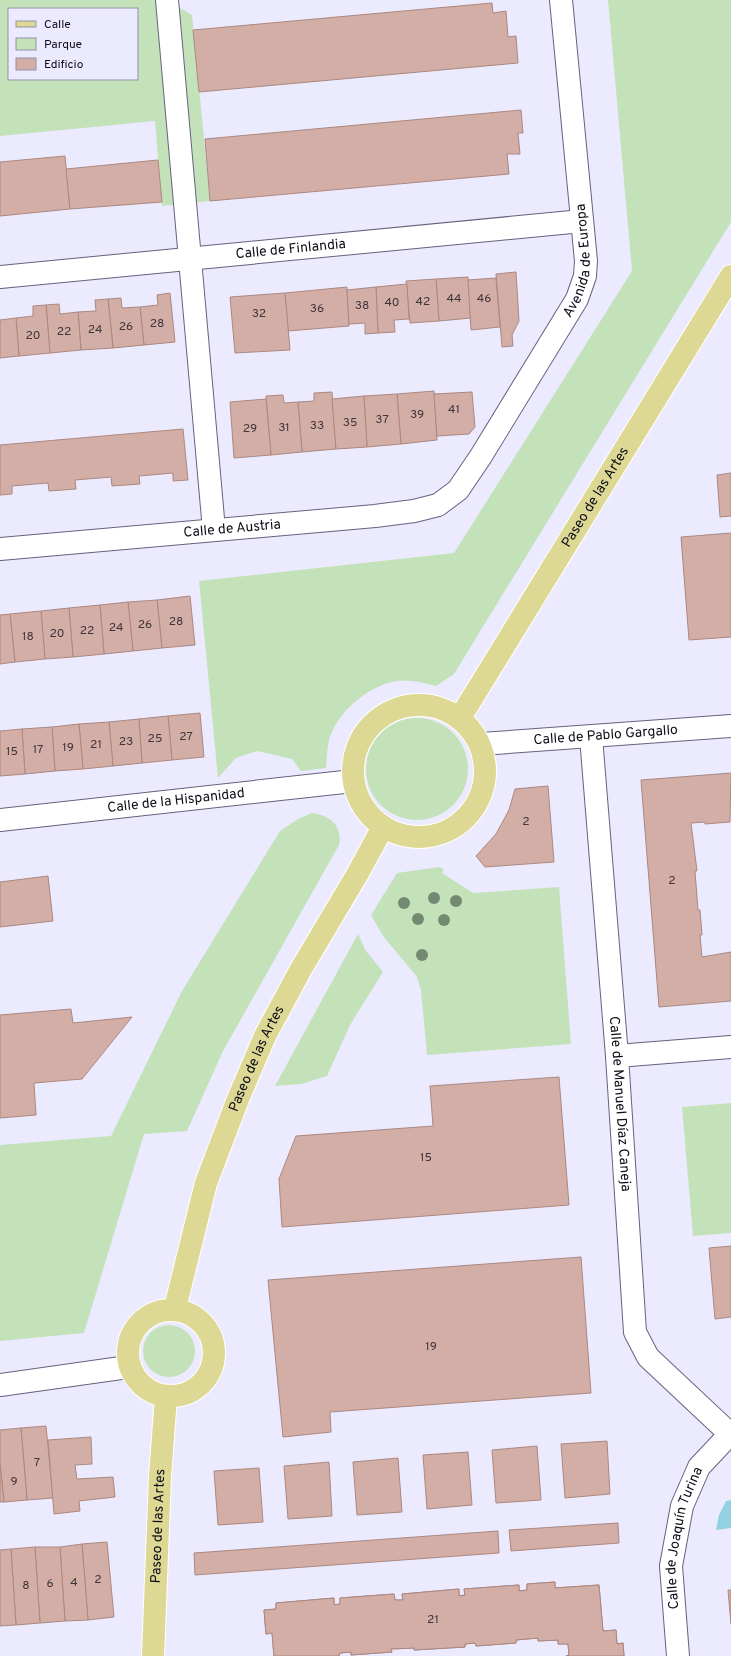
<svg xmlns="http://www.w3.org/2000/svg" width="731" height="1656" font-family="Overpass,sans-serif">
<rect width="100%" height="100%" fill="#eceafe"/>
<g fill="#c4e2ba" fill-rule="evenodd">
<path d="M0,0h167l25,15 18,186 -48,5 -7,-85 -155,15zM9,9h128v70h-128z"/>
<path d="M608,0h123v222l-277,452 -18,12c-13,-3 -26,-7 -40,-5 -28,5 -59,31 -67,59 -2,8 -2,19 -3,28l-25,3 -9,-12 -35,-8 -21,7 -18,20 -19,-197 255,-28 178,-282z"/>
<circle cx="417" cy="769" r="51"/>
<path d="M312,813c18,2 31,13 27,32l-116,206 -36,80 -43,3 -60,199 -84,8v-196l111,-9 71,-145 98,-160 18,-12z"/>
<path d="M440,867l4,3 -2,3 31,20 86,-6 12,157 -144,11 -6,-65 -4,-13 -34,-41 -12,-21 26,-42z"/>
<path d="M358,934l8,17 17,21 -33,53 -23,51 -26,8 -26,2z"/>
<path d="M731,1103v130l-38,3 -11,-129z"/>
<circle cx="169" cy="1351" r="26"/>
</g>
<path fill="#92d1e1" d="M731,1500v28l-15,2 3,-15 7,-14z"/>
<g fill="#d3aea6" stroke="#ab8880">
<path d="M492,3l1,10 13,-2 2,26 8,-1 2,27 -319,29 -6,-62z"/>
<path d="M521,110l2,23h-5l2,21h-13l2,20 -299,27 -5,-62z"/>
<path d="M65,156l5,53 -70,7v-54z"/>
<path d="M158,160l4,42 -92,7 -4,-40z"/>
<path d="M516,272l3,49 -7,14 1,11 -11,1 -6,-73z"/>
<path d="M468,277l3,41 -32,3 -3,-42z"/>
<path d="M496,278l4,49 -29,3 -3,-50z"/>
<path d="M436,279l3,42 -29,2 -4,-42z"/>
<path d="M407,284l2,35 -15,1 1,12 -17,1 -2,-46z"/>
<path d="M347,287l2,39 -61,5 -3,-38z"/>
<path d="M376,287l2,46 -13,1v-11l-16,1 -2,-34z"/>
<path d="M170,293l5,49 -31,3 -4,-38 18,-2 -1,-10z"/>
<path d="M285,293l5,57 -55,3 -5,-56z"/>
<path d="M121,298l1,10 18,-1 4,38 -31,3 -5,-49z"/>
<path d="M108,299l5,49 -32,2 -3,-38 18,-1 -1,-11z"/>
<path d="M59,304l1,10 18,-2 3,38 -31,3 -4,-48z"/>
<path d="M46,305l4,48 -31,3 -3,-38 17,-2v-10z"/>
<path d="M16,318l3,38 -19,2v-38z"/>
<path d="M434,391l3,49 -36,4 -4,-50z"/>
<path d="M332,392l4,57 -34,3 -4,-50 16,-1v-8z"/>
<path d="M472,392l3,35 -6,7 -32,2 -3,-42z"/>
<path d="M397,394l4,50 -34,3 -3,-51z"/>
<path d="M283,395l1,8 14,-1 4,50 -31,3 -5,-59z"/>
<path d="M364,396l3,51 -31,2 -4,-50z"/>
<path d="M266,399l5,56 -37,3 -4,-56z"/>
<path d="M183,429l5,51 -15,1v-8l-34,3 1,8 -28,2 -1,-9 -36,3 1,9 -27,2 -1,-8 -36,3v8l-12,1v-50z"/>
<path d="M731,473v43l-11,1 -3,-42z"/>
<path d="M731,533v104l-42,3 -8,-103z"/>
<path d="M190,596l5,49 -33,3 -5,-48z"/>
<path d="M157,600l5,48 -29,3 -5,-49z"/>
<path d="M128,602l5,49 -29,3 -4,-49z"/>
<path d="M100,605l4,49 -31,3 -4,-49z"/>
<path d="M69,608l4,49 -28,2 -4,-48z"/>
<path d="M41,611l4,48 -30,3 -5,-48z"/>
<path d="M10,614l5,48 -15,2v-49z"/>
<path d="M200,713l4,44 -32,3 -4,-44z"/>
<path d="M168,716l4,44 -30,3 -3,-44z"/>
<path d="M139,719l3,44 -29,3 -4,-44z"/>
<path d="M109,722l4,44 -30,3 -4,-45z"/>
<path d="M79,724l4,45 -28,2 -3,-44z"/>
<path d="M52,727l3,44 -30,3 -3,-45z"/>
<path d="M22,729l3,45 -25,2v-45z"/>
<path d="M731,773l-1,49 -25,2v-2l-14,1 6,48h-2l3,39h2l2,25h-2l2,22 29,-5v49l-72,6 -18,-227z"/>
<path d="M548,786l6,76 -69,5 -9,-11 20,-22 13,-24 6,-21z"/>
<path d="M48,876l5,45 -53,6v-45z"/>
<path d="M71,1009l2,14 59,-6 -50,62 -48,4 2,32 -36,3v-103z"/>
<path d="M559,1077l10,128 -287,22 -3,-48 17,-43 137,-10 -3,-40z"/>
<path d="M731,1246v71l-16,2 -6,-71z"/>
<path d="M581,1257l10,136 -261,19 1,20 -48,5 -15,-157z"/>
<path d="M46,1426l7,72 -26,2 -6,-72z"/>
<path d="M21,1428l6,72 -23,2 -4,-38v-34z"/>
<path d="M91,1437l1,27 -17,1 2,14 36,-2 2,20 -36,4 1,10 -26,3 -6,-74z"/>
<path d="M607,1441l3,53 -45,4 -4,-54z"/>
<path d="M537,1446l4,54 -45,3 -4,-53z"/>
<path d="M468,1452l4,53 -45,4 -4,-54z"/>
<path d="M398,1458l4,54 -45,3 -4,-53z"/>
<path d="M329,1462l3,54 -44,3 -4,-53z"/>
<path d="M0,1464l4,38h-4z"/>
<path d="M259,1468l4,54 -45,3 -4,-54z"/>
<path d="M618,1523l1,20 -108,8 -2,-21z"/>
<path d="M498,1531l1,22 -304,22 -1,-22z"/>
<path d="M107,1542l7,75 -26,3 -6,-76z"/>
<path d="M82,1544l6,76 -23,1 -5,-74z"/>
<path d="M35,1547h25l5,74 -25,2z"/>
<path d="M35,1547l5,76 -24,2 -5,-76z"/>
<path d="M11,1549l5,76 -16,1v-76z"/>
<path d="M555,1582v6l44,-3 4,46 13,-1 1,14 6,-1 1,13h-58l3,-1 -1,-11h-10v-4l-20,1v-3l-22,2v3l-40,3 -1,-3 -10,1v3l-51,3v-2l-23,1 1,3 -41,3v-3l-11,1 -1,3h-65l-2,-23 -6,1 -2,-24 12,-1v-6l58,-5v7l6,-1v-6l54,-4 1,6h8l-1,-6 57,-5v7l6,-1 -1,-6 55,-4v6l8,-1v-6z"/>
<path d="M555,1582v6l44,-3 4,46 13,-1 1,14 6,-1 1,13h-58l3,-1 -1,-11h-10v-4l-20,1v-3l-22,2v3l-40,3 -1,-3 -10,1v3l-51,3v-2l-23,1 1,3 -41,3v-3l-11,1 -1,3h-65l-2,-23 -6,1 -2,-24 12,-1v-6l58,-5v7l6,-1v-6l54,-4 1,6h8l-1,-6 57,-5v7l6,-1 -1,-6 55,-4v6l8,-1v-6z"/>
<path d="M728,1590h3v34z"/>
</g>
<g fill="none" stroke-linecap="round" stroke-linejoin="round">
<g stroke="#65617e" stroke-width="24">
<g id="minor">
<path d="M167,0l47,530"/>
<path id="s1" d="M0,277l582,-56"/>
<path id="s2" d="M0,549l375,-33 39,-5 24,-6 20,-15 23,-34 96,-157 8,-23 1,-15 -25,-261"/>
<path id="s3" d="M591,737l26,319 18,276 13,25 81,76"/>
<path id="s4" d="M481,744l250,-18"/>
<path id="s5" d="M0,820l353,-39"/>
<path d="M617,1056l114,-9"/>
<path d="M0,1385l128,-18"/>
<path id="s6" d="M678,1656l-7,-90 11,-60 17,-39 32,-34"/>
</g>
</g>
<g stroke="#fff" stroke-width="24">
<g id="major">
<circle cx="419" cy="771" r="66"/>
<path id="s7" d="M460,718l271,-442"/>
<path id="s8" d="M175,1308l31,-125 32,-84 27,-63 36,-67 57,-96 25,-46"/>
<circle cx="171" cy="1353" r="43"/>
<path id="s9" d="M153,1656l7,-179 6,-80"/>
</g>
</g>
<use href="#minor" stroke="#fff" stroke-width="22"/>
<use href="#major" stroke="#ddd894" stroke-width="22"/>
</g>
<g fill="#748972">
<circle cx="434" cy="898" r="6"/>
<circle cx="456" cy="901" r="6"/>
<circle cx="404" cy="903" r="6"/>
<circle cx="418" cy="919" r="6"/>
<circle cx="444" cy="920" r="6"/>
<circle cx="422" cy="955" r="6"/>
</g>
<g text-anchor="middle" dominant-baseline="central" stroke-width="4" stroke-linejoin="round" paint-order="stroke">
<g font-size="12" fill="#3f353b">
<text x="454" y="299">44</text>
<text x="484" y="299">46</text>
<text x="423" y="302">42</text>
<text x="392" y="303">40</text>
<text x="362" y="306">38</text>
<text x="317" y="309">36</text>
<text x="259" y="314">32</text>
<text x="157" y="324">28</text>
<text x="126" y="327">26</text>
<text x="95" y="330">24</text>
<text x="64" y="332">22</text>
<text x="33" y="336">20</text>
<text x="454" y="410">41</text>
<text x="417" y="415">39</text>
<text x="382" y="420">37</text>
<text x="350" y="423">35</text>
<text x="317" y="426">33</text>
<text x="284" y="428">31</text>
<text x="250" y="429">29</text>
<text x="176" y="622">28</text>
<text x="145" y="625">26</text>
<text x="116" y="628">24</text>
<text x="87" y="631">22</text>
<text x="57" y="634">20</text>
<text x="28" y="637">18</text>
<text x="186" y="737">27</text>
<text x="155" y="739">25</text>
<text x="126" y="742">23</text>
<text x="96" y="745">21</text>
<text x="68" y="748">19</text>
<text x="38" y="750">17</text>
<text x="12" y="752">15</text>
<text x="526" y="822">2</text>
<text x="672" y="881">2</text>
<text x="426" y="1158">15</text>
<text x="431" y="1347">19</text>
<text x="37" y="1463">7</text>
<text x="14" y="1482">9</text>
<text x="98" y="1580">2</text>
<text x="74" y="1583">4</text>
<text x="50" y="1584">6</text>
<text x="26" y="1586">8</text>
<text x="433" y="1620">21</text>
</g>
<g font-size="14" fill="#0e0d17" stroke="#eceafe">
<text stroke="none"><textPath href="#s1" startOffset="292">Calle de Finlandia</textPath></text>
<text stroke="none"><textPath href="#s2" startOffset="729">Avenida de Europa</textPath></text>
<text stroke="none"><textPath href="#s7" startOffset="259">Paseo de las Artes</textPath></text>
<text stroke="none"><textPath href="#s2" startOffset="233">Calle de Austria</textPath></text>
<text stroke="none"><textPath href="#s4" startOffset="125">Calle de Pablo Gargallo</textPath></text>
<text stroke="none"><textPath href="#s5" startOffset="177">Calle de la Hispanidad</textPath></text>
<text stroke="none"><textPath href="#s8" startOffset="263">Paseo de las Artes</textPath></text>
<text stroke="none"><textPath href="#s3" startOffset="368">Calle de Manuel Díaz Caneja</textPath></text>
<text stroke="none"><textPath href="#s9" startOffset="130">Paseo de las Artes</textPath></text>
<text stroke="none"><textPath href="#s6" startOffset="120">Calle de Joaquín Turina</textPath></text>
</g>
</g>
<rect x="8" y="8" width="130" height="72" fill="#eceafe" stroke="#9392a2"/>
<rect x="16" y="21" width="20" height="6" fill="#ddd894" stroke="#9392a2"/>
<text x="44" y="28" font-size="12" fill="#0e0d17">Calle</text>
<rect x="16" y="38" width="20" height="12" fill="#c4e2ba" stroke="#9392a2"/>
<text x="44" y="48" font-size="12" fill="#0e0d17">Parque</text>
<rect x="16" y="58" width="20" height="12" fill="#d3aea6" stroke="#9392a2"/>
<text x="44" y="68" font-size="12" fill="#0e0d17">Edificio</text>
</svg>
